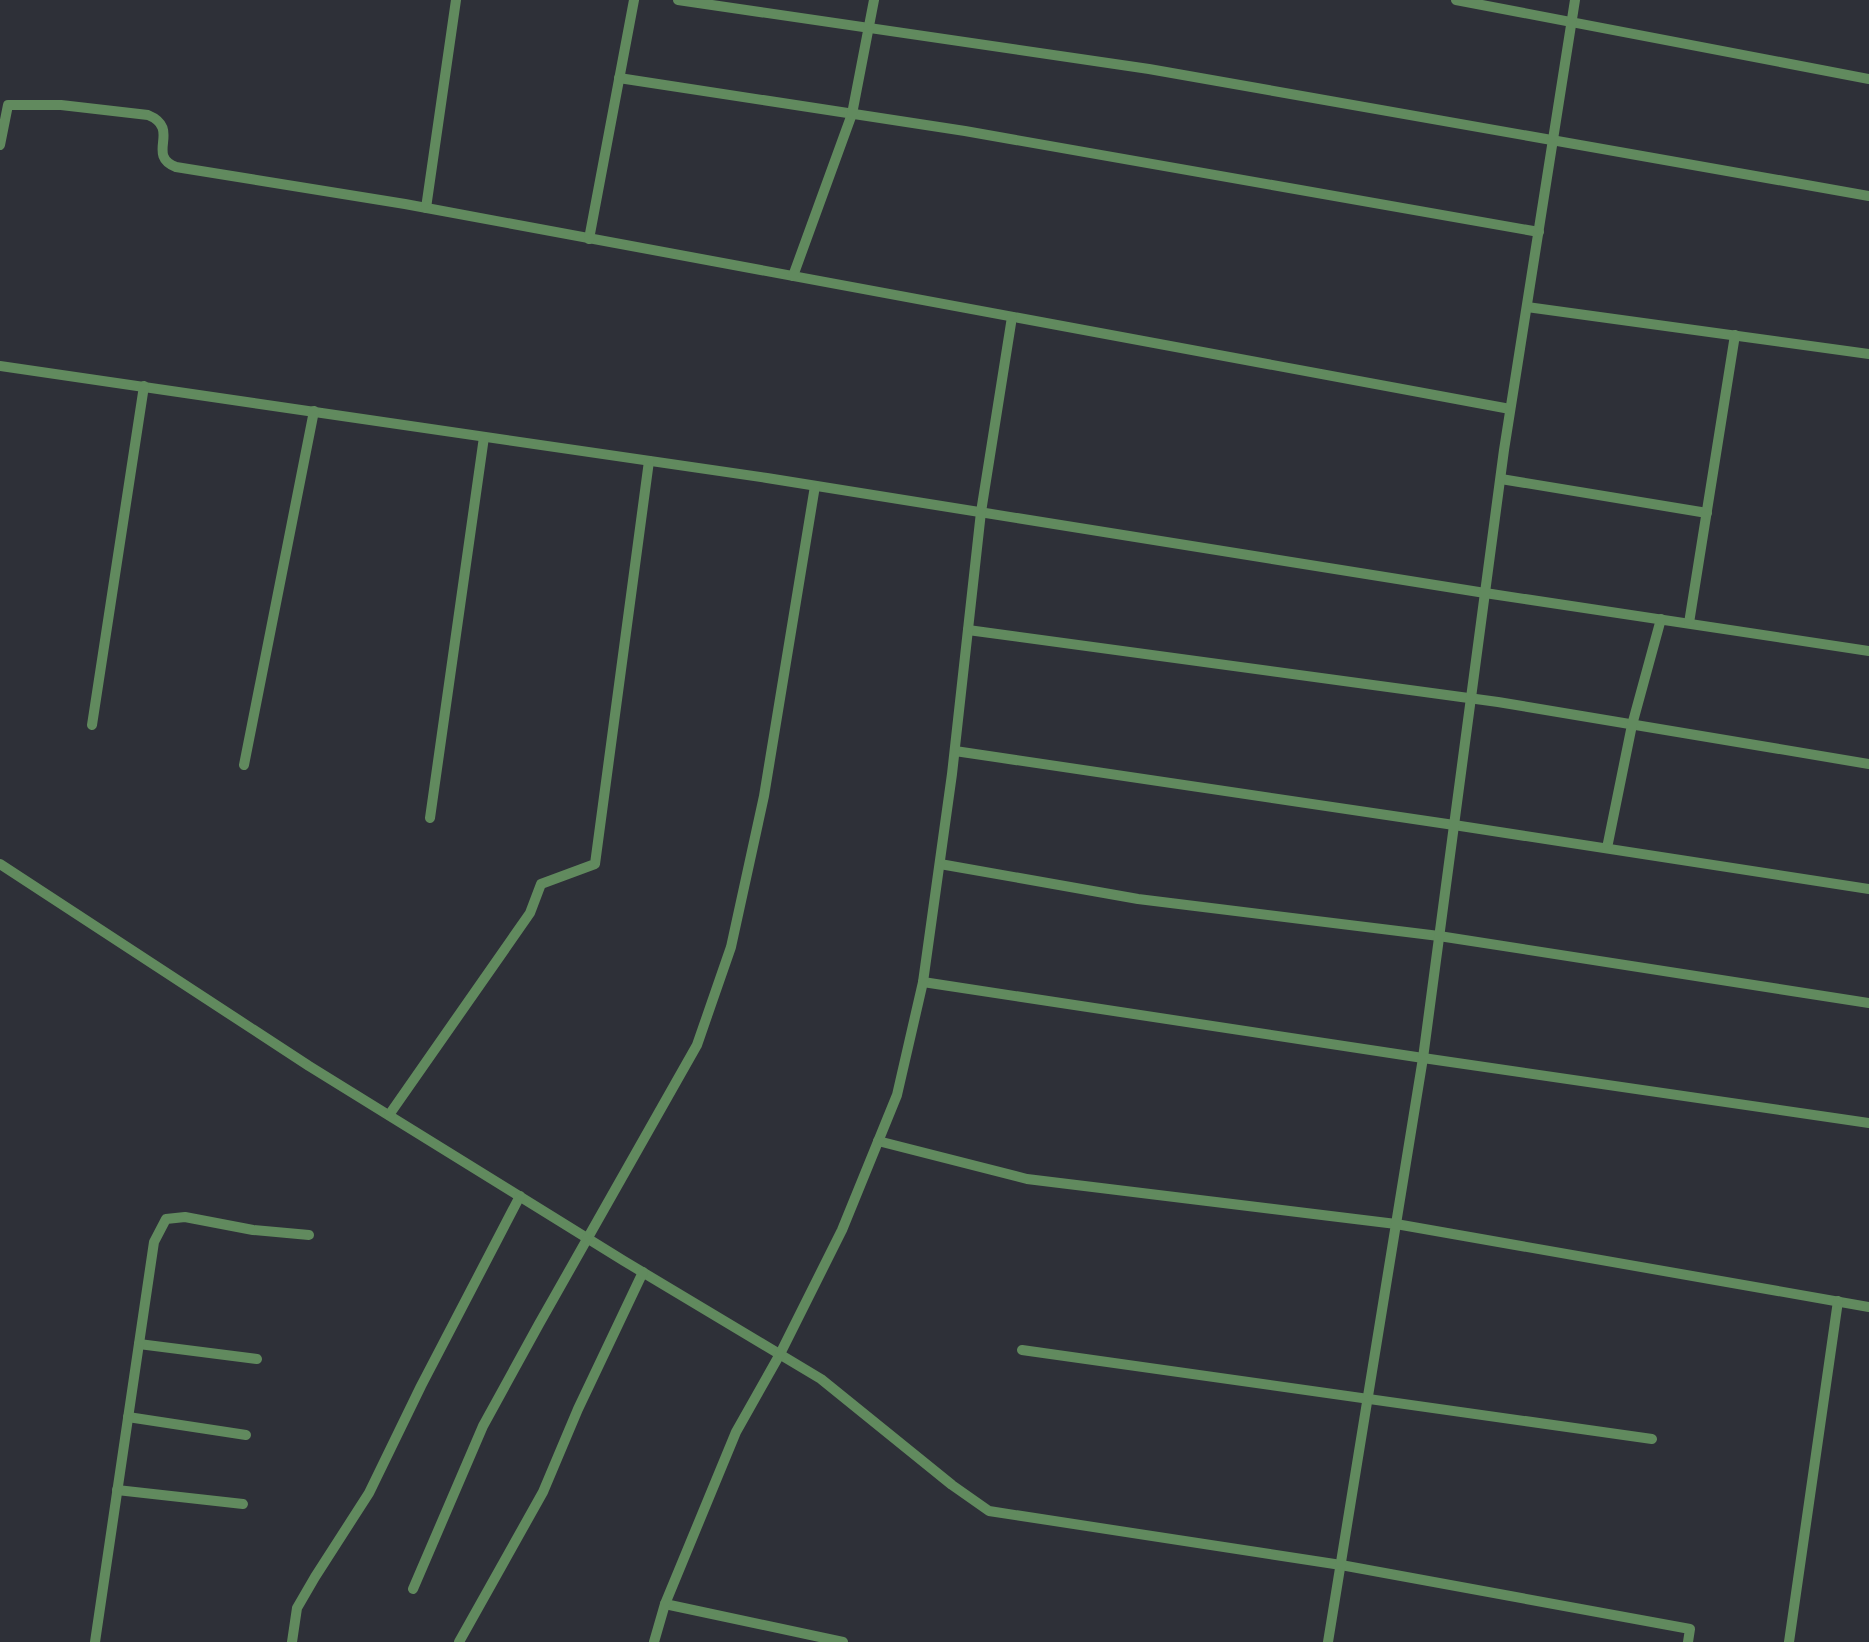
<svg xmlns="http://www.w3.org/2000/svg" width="1869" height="1642" font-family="Mulish,sans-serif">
<rect width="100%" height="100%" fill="#2e3038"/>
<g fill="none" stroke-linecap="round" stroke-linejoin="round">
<g stroke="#618a5e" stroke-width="10">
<path d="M678,0l471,69 720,127"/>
<path d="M1456,0l413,79"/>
<path d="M619,78l346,53 574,101"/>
<path d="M0,145l8,-40h53l87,10c34,14 -3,40 28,52l229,37 1105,205"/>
<path d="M426,208l30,-208"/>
<path d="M589,239l45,-239"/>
<path d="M793,276l59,-162 22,-114"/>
<path d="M1527,307l342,47"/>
<path d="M0,366l767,112 718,115 384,58"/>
<path d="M1501,479l206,34"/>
<path d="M1689,623l46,-288"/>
<path d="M968,630l530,72 371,62"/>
<path d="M92,725l52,-339"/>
<path d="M955,751l499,74 415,64"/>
<path d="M244,765l70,-354"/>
<path d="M430,818l54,-381"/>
<path d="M1607,848l25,-123 29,-106"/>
<path d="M0,864l309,202 315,195 197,118 131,106 37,26 352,54 349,64 -2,13"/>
<path d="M940,864l198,35 301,37 430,67"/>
<path d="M923,982l500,76 446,65"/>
<path d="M389,1115l141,-202 11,-29 54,-20 54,-403"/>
<path d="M878,1141l149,38 369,45 473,83"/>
<path d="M139,1344l118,15"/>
<path d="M1022,1350l630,89"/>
<path d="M128,1417l118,18"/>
<path d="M117,1490l126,14"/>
<path d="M413,1589l70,-163 56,-102 158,-279 34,-98 33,-151 51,-310"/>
<path d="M665,1604l178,38"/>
<path d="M95,1642l59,-400 12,-23 19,-2 68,13 56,5"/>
<path d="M292,1642l5,-34 18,-31 54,-84 52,-107 99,-190"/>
<path d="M459,1642l84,-150 35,-83 65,-137"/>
<path d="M654,1642l11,-38 71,-172 44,-78 62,-124 55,-135 26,-113 29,-208 29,-262 31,-195"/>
<path d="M1328,1642l95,-584 81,-608 71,-450"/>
<path d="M1789,1642l49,-341"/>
</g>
</g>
</svg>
